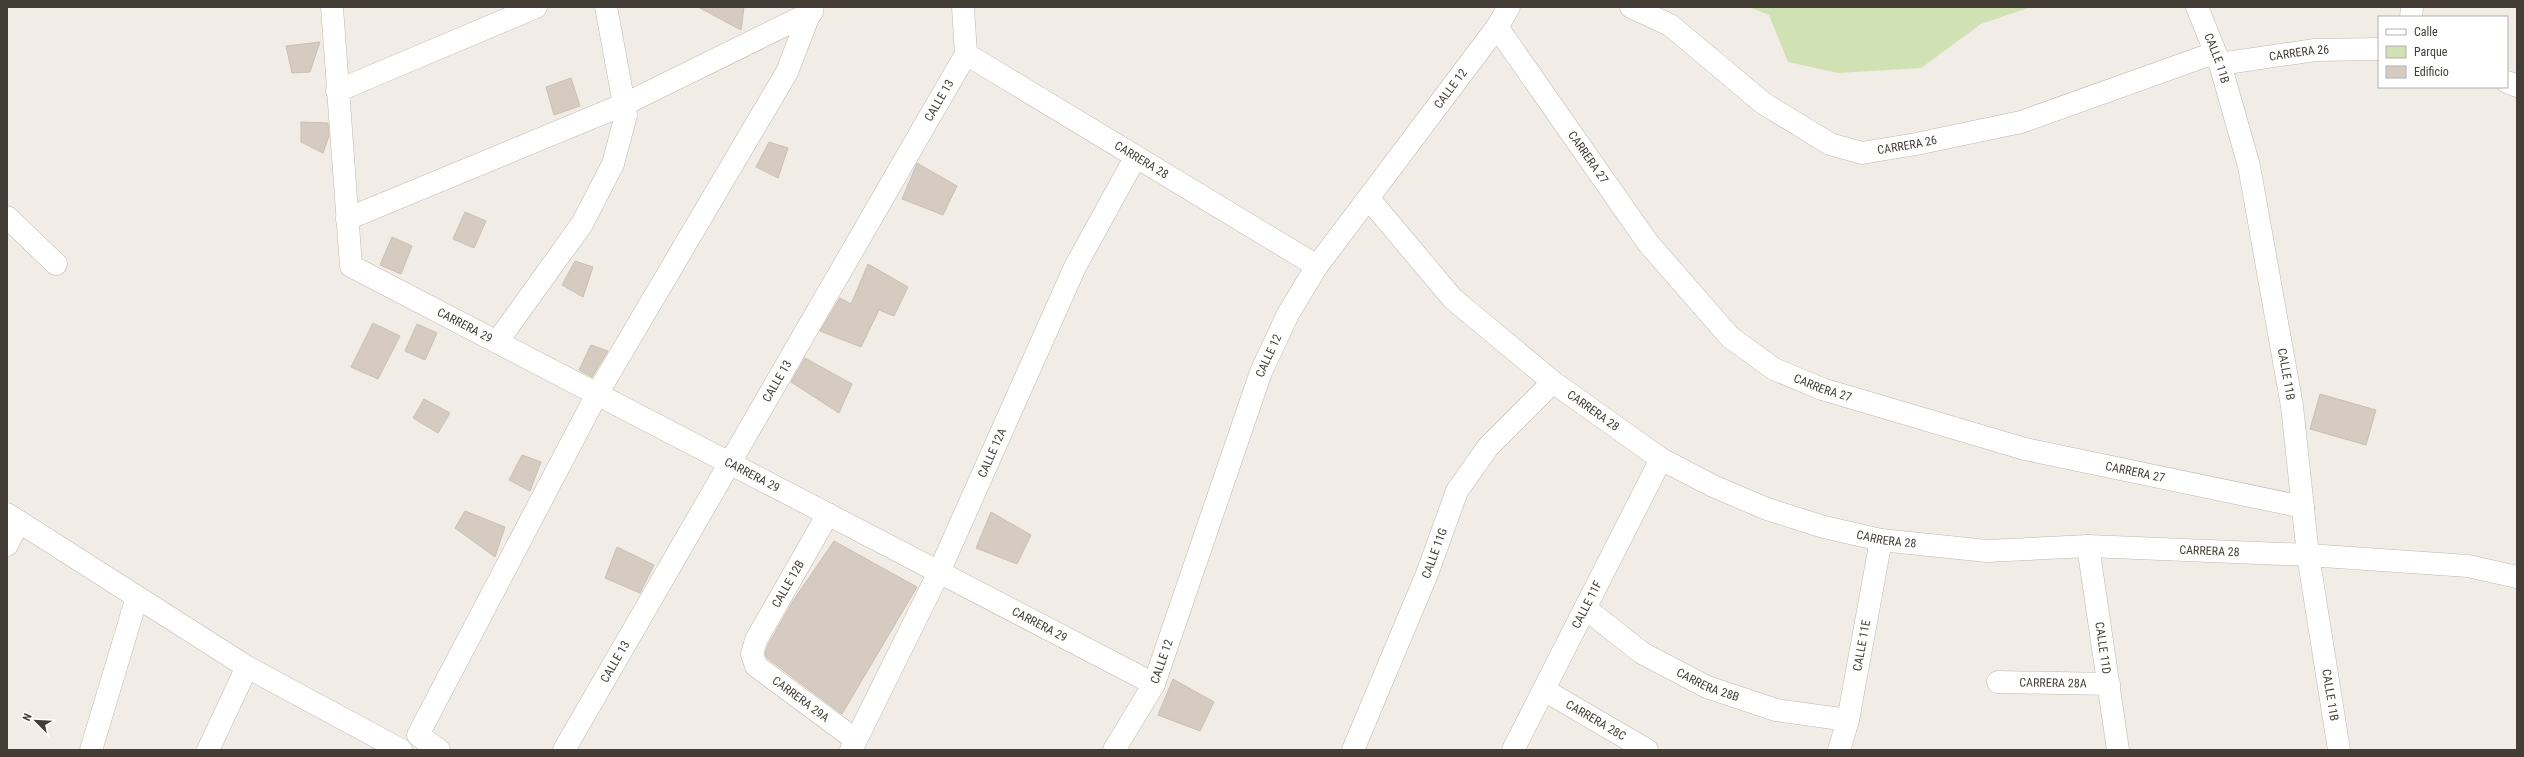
<svg xmlns="http://www.w3.org/2000/svg" width="2524" height="757" font-family="'Roboto Condensed',sans-serif">
<rect width="100%" height="100%" fill="#f1ede6"/>
<path fill="#d0e1b3" d="M1749,7h282l-50,17 -60,44 -83,5 -50,-11 -19,-47z"/>
<g fill="#d5cbc0" stroke="#ccbfb1">
<path d="M698,7h46l-3,23z"/>
<path d="M320,42l-10,30 -18,1 -6,-27z"/>
<path d="M571,78l9,28 -26,9 -8,-28z"/>
<path d="M301,122l27,1 1,13 -6,17 -22,-11z"/>
<path d="M769,142l19,6 -10,30 -22,-11z"/>
<path d="M917,163l40,23 -14,29 -41,-16z"/>
<path d="M465,212l21,9 -12,27 -21,-9z"/>
<path d="M392,237l20,9 -11,28 -21,-9z"/>
<path d="M575,261l18,6 -10,30 -21,-12z"/>
<path d="M868,264l40,23 -14,29 -15,-6 -18,37 -41,-16 20,-33 11,6z"/>
<path d="M373,323l27,13 -22,43 -27,-12z"/>
<path d="M417,324l20,9 -12,27 -20,-9z"/>
<path d="M591,345l17,6 -16,26 -13,-7z"/>
<path d="M805,358l47,26 -13,29 -48,-31z"/>
<path d="M2320,394l56,16 -10,35 -56,-16z"/>
<path d="M424,399l26,14 -12,20 -25,-15z"/>
<path d="M522,455l19,7 -11,29 -21,-11z"/>
<path d="M465,511l40,16 -10,30 -40,-29z"/>
<path d="M991,512l40,23 -14,29 -41,-16z"/>
<path d="M834,541l83,46 -75,127 -75,-56 -2,-4 3,-9 25,-44z"/>
<path d="M617,547l37,18 -14,28 -35,-15z"/>
<path d="M1173,679l41,23 -14,29 -42,-16z"/>
</g>
<g fill="none" stroke-linecap="round" stroke-linejoin="round">
<g stroke="#bfb7ad" stroke-width="23">
<g id="minor">
<path id="s1" d="M332,7l19,259 803,418"/>
<path id="s2" d="M1631,7l39,18 93,78 67,41 32,9 54,-9 105,-22 193,-69"/>
<path id="s3" d="M2197,7l23,57 29,102 43,240 16,149 31,195"/>
<path d="M2411,17l1,-10"/>
<path id="s4" d="M1497,27l151,216 82,94 44,32 48,20 203,60 278,58"/>
<path id="s5" d="M966,54l351,212"/>
<path id="s6" d="M2220,64l95,-14 64,-1"/>
<path d="M2507,82l10,4"/>
<path d="M337,91l199,-84"/>
<path id="s7" d="M1369,199l84,100 100,83 108,77 52,27 54,23 57,18 57,13 106,11 101,-5 220,9 160,11 49,11"/>
<path d="M7,217l49,47"/>
<path d="M347,219l278,-115 187,-92"/>
<path d="M497,342l85,-118 31,-60 13,-49 -20,-108"/>
<path d="M7,514l240,153 154,83"/>
<path id="s8" d="M828,514l-72,126 -4,14 4,12 100,74"/>
<path d="M7,545l12,-23"/>
<path id="s9" d="M2088,546l30,204"/>
<path id="s10" d="M1585,608l57,45 65,34 69,23 72,10"/>
<path id="s11" d="M1998,682l111,2"/>
<path id="s12" d="M1544,690l103,60"/>
<path d="M91,750l46,-153"/>
<path d="M208,750l39,-83"/>
<path d="M439,750l-21,-15 179,-341 190,-322 25,-65"/>
<path id="s13" d="M564,750l402,-696 -3,-47"/>
<path id="s14" d="M851,750l88,-178 136,-305 60,-109"/>
<path id="s15" d="M1114,750l40,-66 107,-312 27,-58 29,-48 180,-239 12,-20"/>
<path id="s16" d="M1353,750l74,-176 30,-83 31,-44 65,-65"/>
<path id="s17" d="M1513,750l148,-291"/>
<path id="s18" d="M1839,750l9,-30 33,-180"/>
</g>
</g>
<use href="#minor" stroke="#fff" stroke-width="22"/>
</g>
<g text-anchor="middle" dominant-baseline="central" stroke-width="3" stroke-linejoin="round" paint-order="stroke">
<g font-size="12" fill="#433d36" stroke="#fff">
<text stroke="none"><textPath href="#s6" startOffset="80">CARRERA 26</textPath></text>
<text stroke="none"><textPath href="#s3" startOffset="55">CALLE 11B</textPath></text>
<text stroke="none"><textPath href="#s15" startOffset="749">CALLE 12</textPath></text>
<text stroke="none"><textPath href="#s13" startOffset="750">CALLE 13</textPath></text>
<text stroke="none"><textPath href="#s2" startOffset="322">CARRERA 26</textPath></text>
<text stroke="none"><textPath href="#s4" startOffset="159">CARRERA 27</textPath></text>
<text stroke="none"><textPath href="#s5" startOffset="205">CARRERA 28</textPath></text>
<text stroke="none"><textPath href="#s1" startOffset="388">CARRERA 29</textPath></text>
<text stroke="none"><textPath href="#s15" startOffset="425">CALLE 12</textPath></text>
<text stroke="none"><textPath href="#s3" startOffset="379">CALLE 11B</textPath></text>
<text stroke="none"><textPath href="#s13" startOffset="426">CALLE 13</textPath></text>
<text stroke="none"><textPath href="#s4" startOffset="495">CARRERA 27</textPath></text>
<text stroke="none"><textPath href="#s7" startOffset="310">CARRERA 28</textPath></text>
<text stroke="none"><textPath href="#s14" startOffset="329">CALLE 12A</textPath></text>
<text stroke="none"><textPath href="#s4" startOffset="819">CARRERA 27</textPath></text>
<text stroke="none"><textPath href="#s1" startOffset="712">CARRERA 29</textPath></text>
<text stroke="none"><textPath href="#s7" startOffset="634">CARRERA 28</textPath></text>
<text stroke="none"><textPath href="#s7" startOffset="958">CARRERA 28</textPath></text>
<text stroke="none"><textPath href="#s16" startOffset="213">CALLE 11G</textPath></text>
<text transform="translate(788 584) rotate(-60)">CALLE 12B</text>
<text stroke="none"><textPath href="#s17" startOffset="163">CALLE 11F</textPath></text>
<text stroke="none"><textPath href="#s1" startOffset="1036">CARRERA 29</textPath></text>
<text stroke="none"><textPath href="#s18" startOffset="107">CALLE 11E</textPath></text>
<text stroke="none"><textPath href="#s9" startOffset="103">CALLE 11D</textPath></text>
<text stroke="none"><textPath href="#s15" startOffset="101">CALLE 12</textPath></text>
<text stroke="none"><textPath href="#s13" startOffset="102">CALLE 13</textPath></text>
<text stroke="none"><textPath href="#s11" startOffset="55">CARRERA 28A</textPath></text>
<text stroke="none"><textPath href="#s10" startOffset="146">CARRERA 28B</textPath></text>
<text stroke="none"><textPath href="#s3" startOffset="703">CALLE 11B</textPath></text>
<text stroke="none"><textPath href="#s8" startOffset="228">CARRERA 29A</textPath></text>
<text stroke="none"><textPath href="#s12" startOffset="60">CARRERA 28C</textPath></text>
</g>
</g>
<rect width="2524" height="757" fill="none" stroke="#433d36" stroke-width="16"/>
<rect x="2378" y="16" width="130" height="72" fill="#ffffff" stroke="#b4b1af"/>
<rect x="2386" y="29" width="20" height="6" fill="#ffffff" stroke="#b4b1af"/>
<text x="2414" y="36" font-size="12" fill="#433d36">Calle</text>
<rect x="2386" y="46" width="20" height="12" fill="#d0e1b3" stroke="#b4b1af"/>
<text x="2414" y="56" font-size="12" fill="#433d36">Parque</text>
<rect x="2386" y="66" width="20" height="12" fill="#d5cbc0" stroke="#b4b1af"/>
<text x="2414" y="76" font-size="12" fill="#433d36">Edificio</text>
<g transform="translate(36 721) rotate(294)" stroke="#ffffff" stroke-width="3" paint-order="stroke">
<path d="M0-3L7 15L0 10L-7 15Z" fill="#433d36"/>
<text y="-6" font-size="11" font-weight="bold" text-anchor="middle" fill="#433d36">N</text>
</g>
</svg>
